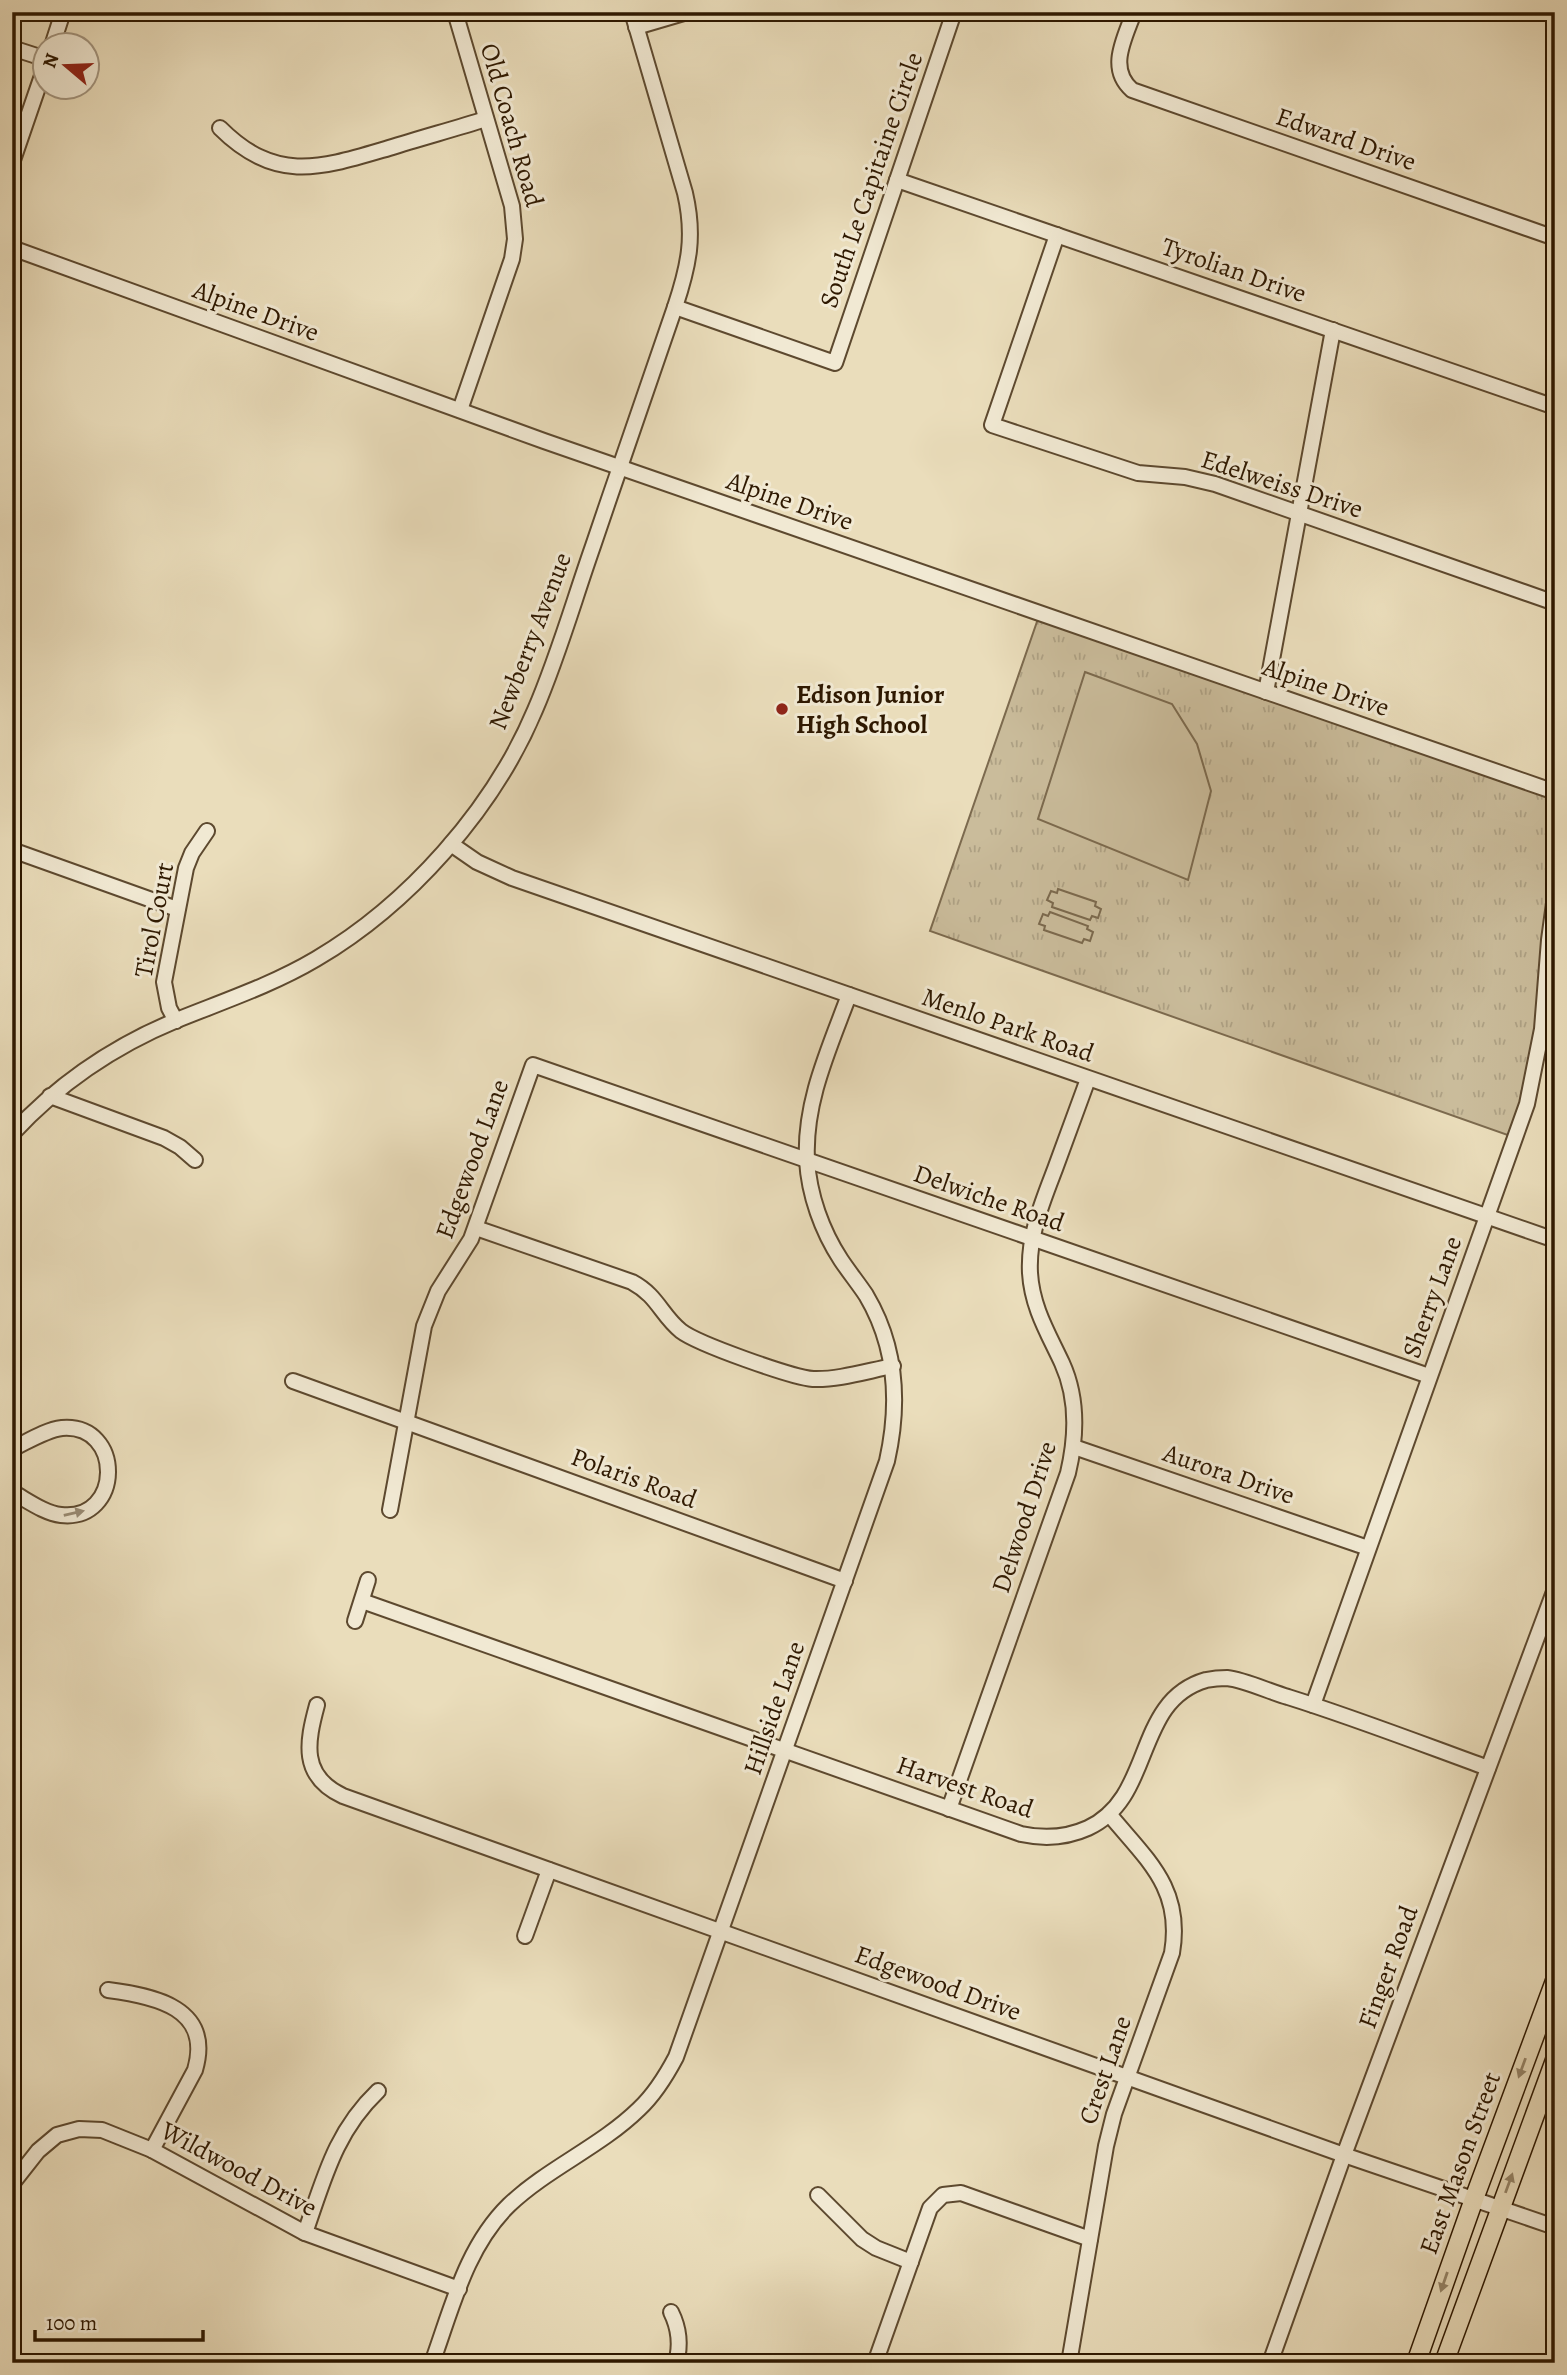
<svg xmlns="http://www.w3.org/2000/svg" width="1567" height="2375" font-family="Alegreya,serif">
<defs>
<pattern id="grass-tufts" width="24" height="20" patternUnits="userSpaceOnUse" patternTransform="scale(1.75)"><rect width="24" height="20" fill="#cabc9b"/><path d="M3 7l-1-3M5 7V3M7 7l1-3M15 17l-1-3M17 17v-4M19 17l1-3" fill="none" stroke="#aea184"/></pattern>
</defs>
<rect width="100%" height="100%" fill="#eaddbb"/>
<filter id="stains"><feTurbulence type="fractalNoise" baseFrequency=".00286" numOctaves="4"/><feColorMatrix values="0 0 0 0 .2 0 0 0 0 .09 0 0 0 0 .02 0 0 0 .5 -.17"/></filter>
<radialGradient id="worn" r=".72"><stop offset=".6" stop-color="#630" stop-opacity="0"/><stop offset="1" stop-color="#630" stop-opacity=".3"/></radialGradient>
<path fill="url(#grass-tufts)" stroke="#7c6a4e" stroke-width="2" d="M1040,613l515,179v104l-9,95 -30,147 -586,-207z"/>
<g fill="#cabc9b" stroke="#7c6a4e" stroke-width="2">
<path d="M1085,672l87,32 25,40 14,47 -23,89 -150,-61z"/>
<path d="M1058,889l38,13 -1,4 6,3 -3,9 -6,-2 -2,4 -38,-13 1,-4 -6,-3 4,-9 6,2z"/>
<path d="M1050,912l38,14 -1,3 6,3 -3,9 -6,-2 -2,4 -38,-13 1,-4 -6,-2 4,-10 5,2z"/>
</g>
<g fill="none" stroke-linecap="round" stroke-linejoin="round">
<g stroke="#5d492f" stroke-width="18">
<g id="minor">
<path d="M455,12l57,194 3,33 -3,20 -52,151"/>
<path d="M1134,12c-9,26 -27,56 -2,78l423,148"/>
<path d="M636,27l51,-15"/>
<path d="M52,46l11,-34"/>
<path d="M12,48l34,11"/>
<path d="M220,128c56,56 101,40 169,20 32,-10 65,-19 97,-29"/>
<path d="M12,163l34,-99"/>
<path d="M897,180l658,227"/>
<path d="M1057,235l-65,190 146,48 47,4 30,7 340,119"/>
<path d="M12,248l532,193 1011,351"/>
<path d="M675,307l160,56 119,-351"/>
<path d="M1266,692l67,-362"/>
<path d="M451,844l26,18 35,16 1043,362"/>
<path d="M12,850l165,59"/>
<path d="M176,1021l-7,-13 -5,-26 22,-114 6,-15 15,-22"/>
<path d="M50,1096l114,42 16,9 15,13"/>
<path d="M12,1134c46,-50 102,-88 165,-114 47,-19 95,-35 139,-61 92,-54 177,-149 219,-249 23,-53 39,-110 58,-164 27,-80 55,-160 82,-239 14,-42 20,-71 10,-114l-53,-181"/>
<path d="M476,1228l156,54c26,14 29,33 49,49 17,13 110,46 132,48 25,1 54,-8 80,-13"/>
<path d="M293,1381l552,200"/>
<path d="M1074,1447l294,101"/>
<path d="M12,1449c15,-7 33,-19 50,-21 62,-5 61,94 -1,87 -17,-2 -34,-15 -49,-23"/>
<path d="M390,1510l34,-184 14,-35 33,-52 62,-174 896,311"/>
<path d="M362,1601l659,233c23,5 45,4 67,-6 67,-31 45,-127 118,-148 5,-1 15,-2 21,-2 18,2 43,14 61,19 67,21 134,47 200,71"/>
<path d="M355,1621l13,-41"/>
<path d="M317,1705c-10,37 -17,71 26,91l1001,359 211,72"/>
<path d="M1313,1705l214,-601 15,-75 7,-89 6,-44"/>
<path d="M949,1809l119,-336c9,-38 10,-75 -6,-110 -14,-30 -30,-56 -32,-90 -2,-37 12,-70 25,-104 11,-30 22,-60 33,-90"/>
<path d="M525,1936l24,-66"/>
<path d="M108,1990c47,6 105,18 87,80l-43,80"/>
<path d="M12,2184l26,-33 19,-16 22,-6 23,1 50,20 153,83 154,56"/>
<path d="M818,2195l44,44 14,9 35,14"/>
<path d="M305,2233c19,-54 30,-101 73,-142"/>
<path d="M671,2312c8,16 10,33 5,51"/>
<path d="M432,2363c20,-55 34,-116 77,-158 39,-37 91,-58 130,-96 16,-15 27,-33 37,-52l211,-596c13,-58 10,-114 -21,-166 -8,-12 -17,-23 -25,-35 -19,-29 -32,-65 -34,-100 -3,-58 22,-111 42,-165"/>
<path d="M875,2363l55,-155 13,-13 18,-2 129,46"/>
<path d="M1069,2363l37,-217 8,-32 58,-161c11,-65 -25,-93 -63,-139"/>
<path d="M1270,2363l74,-208 211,-566"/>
</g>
</g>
<g stroke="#2e1800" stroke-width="21">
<g id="major">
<path d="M1416,2363l58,-164 81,-218"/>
<path d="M1444,2363l111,-303"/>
</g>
</g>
<use href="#minor" stroke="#f1e9d3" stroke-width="14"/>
<use href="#major" stroke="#eaddbb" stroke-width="18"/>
</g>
<defs><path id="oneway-solid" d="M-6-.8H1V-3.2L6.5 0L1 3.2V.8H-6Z" transform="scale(1.75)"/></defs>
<use fill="#998b74" href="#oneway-solid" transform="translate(74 1513) rotate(-13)"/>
<g fill="#958467">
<use href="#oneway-solid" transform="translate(1522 2068) rotate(110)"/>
<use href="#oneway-solid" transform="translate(1509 2183) rotate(-70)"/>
<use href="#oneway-solid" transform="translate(1444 2282) rotate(109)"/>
</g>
<circle fill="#8f2418" stroke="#f1e9d3" stroke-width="2.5" cx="782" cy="709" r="7"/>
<g text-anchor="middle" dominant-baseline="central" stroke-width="6" stroke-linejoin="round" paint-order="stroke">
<g font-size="26" fill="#2e1800" stroke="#f1e9d3">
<text transform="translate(512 125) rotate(74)">Old Coach Road</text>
<text transform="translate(1346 139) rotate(19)">Edward Drive</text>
<text transform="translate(871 180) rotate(-71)">South Le Capitaine Circle</text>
<text transform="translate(1234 270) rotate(19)">Tyrolian Drive</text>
<text transform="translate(256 311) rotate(20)">Alpine Drive</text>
<text transform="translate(1282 484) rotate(18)">Edelweiss Drive</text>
<text transform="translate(790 501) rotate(19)">Alpine Drive</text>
<text transform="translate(530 641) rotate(-69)">Newberry Avenue</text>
<text transform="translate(1326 687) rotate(19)">Alpine Drive</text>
<text transform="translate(154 920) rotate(-79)">Tirol Court</text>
<text transform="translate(1008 1025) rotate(19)">Menlo Park Road</text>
<text transform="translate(472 1159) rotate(-70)">Edgewood Lane</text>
<text transform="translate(989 1198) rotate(19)">Delwiche Road</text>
<text transform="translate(1432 1297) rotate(-70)">Sherry Lane</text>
<text transform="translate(1229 1474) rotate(19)">Aurora Drive</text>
<text transform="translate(634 1478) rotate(20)">Polaris Road</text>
<text transform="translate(1024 1517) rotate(-72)">Delwood Drive</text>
<text transform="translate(774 1708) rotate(-71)">Hillside Lane</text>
<text transform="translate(965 1787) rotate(19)">Harvest Road</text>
<text transform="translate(1388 1967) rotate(-70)">Finger Road</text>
<text transform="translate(938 1983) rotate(20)">Edgewood Drive</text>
<text transform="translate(1105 2070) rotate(-71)">Crest Lane</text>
<text transform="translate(1460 2163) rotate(-70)">East Mason Street</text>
<text transform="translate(239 2169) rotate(28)">Wildwood Drive</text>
</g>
<g font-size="26" font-weight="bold" fill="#2e1800" stroke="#f1e9d3" text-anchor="start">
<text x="796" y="694">Edison Junior<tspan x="796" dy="30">High School</tspan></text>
</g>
</g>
<rect width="1567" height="2375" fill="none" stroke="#eaddbb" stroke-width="42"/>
<rect x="14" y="14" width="1539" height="2347" fill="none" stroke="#2e1800" stroke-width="3.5"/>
<rect x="21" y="21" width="1525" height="2333" fill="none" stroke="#2e1800" stroke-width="2"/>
<g transform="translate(66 66) rotate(289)"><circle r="33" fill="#f1e9d3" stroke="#a3957f" stroke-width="2"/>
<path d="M0-5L12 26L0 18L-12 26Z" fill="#8f2418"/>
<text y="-10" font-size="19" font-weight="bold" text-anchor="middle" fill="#2e1800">N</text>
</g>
<path d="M35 2330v10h168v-10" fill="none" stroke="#2e1800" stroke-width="3.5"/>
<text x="46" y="2330" font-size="21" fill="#2e1800" stroke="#f1e9d3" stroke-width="5" paint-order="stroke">100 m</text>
<rect width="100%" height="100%" filter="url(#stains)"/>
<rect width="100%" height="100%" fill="url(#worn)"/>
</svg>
